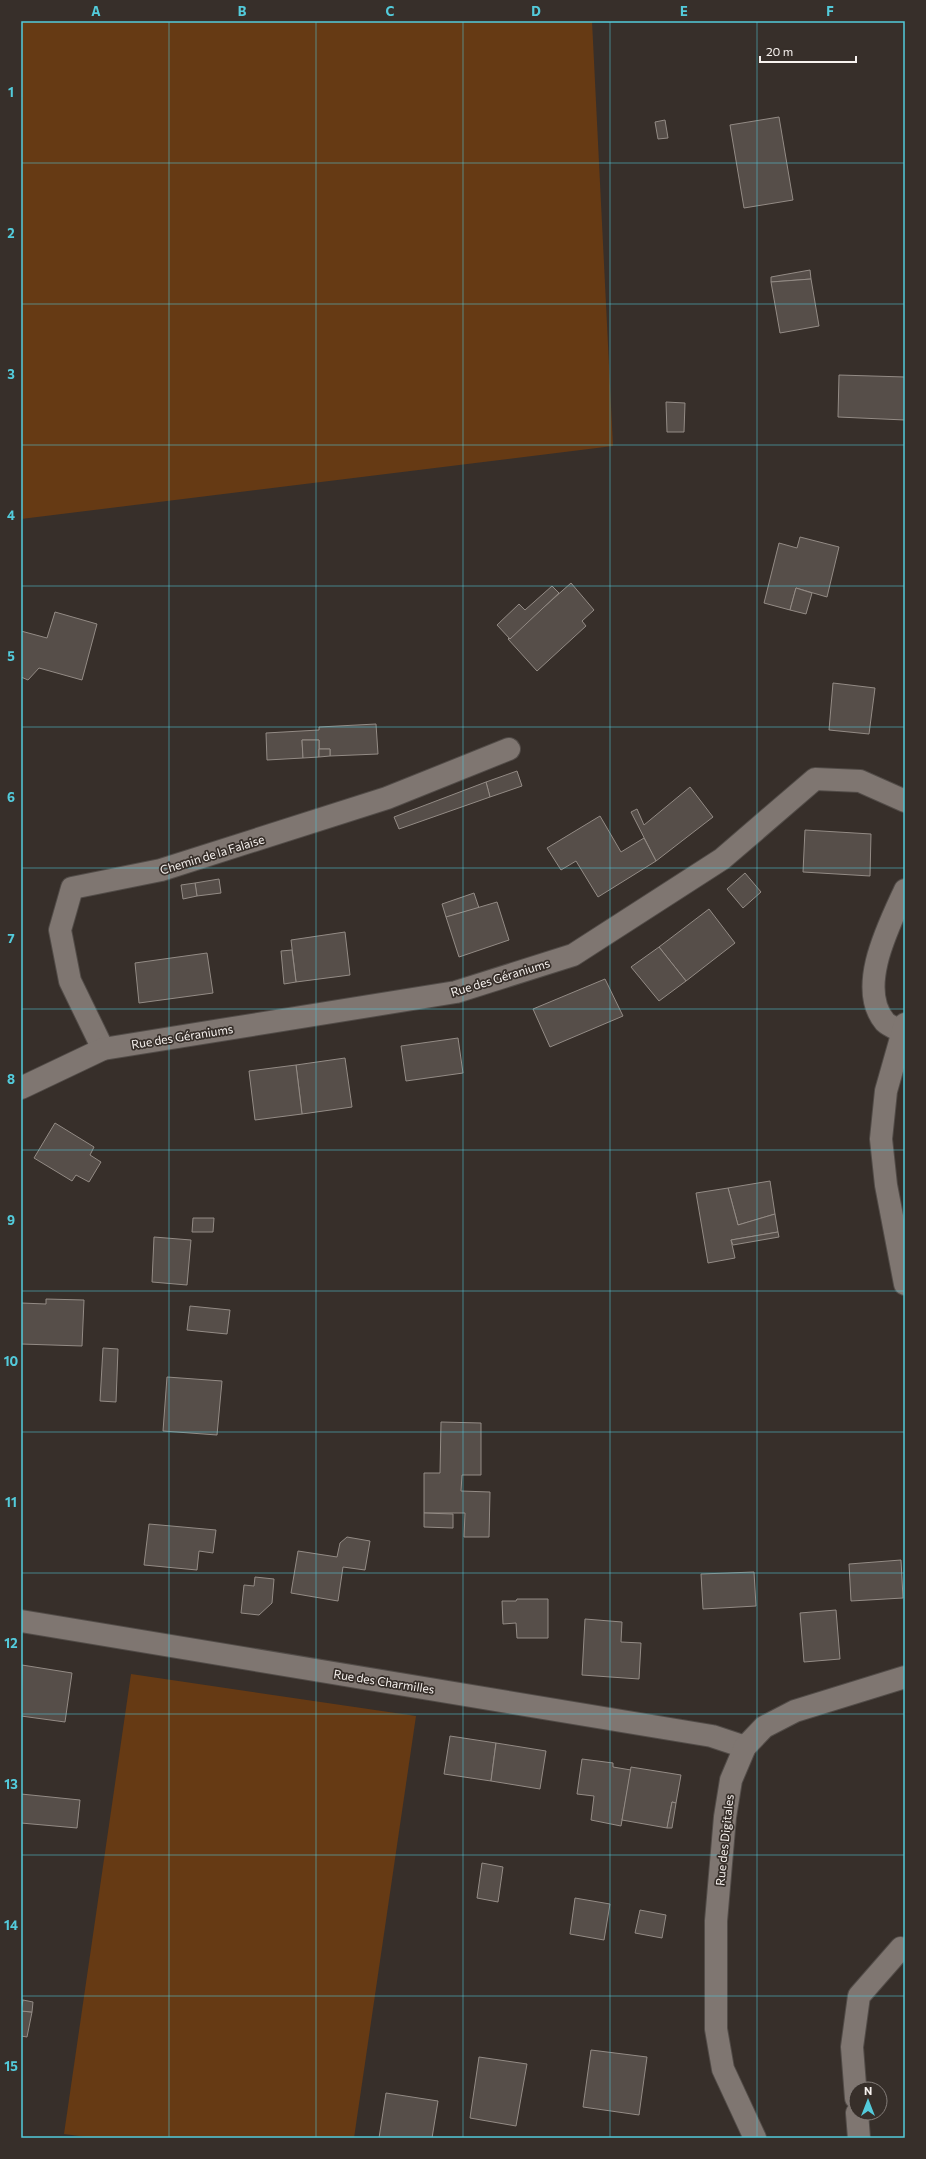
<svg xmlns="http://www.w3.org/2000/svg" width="926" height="2159" font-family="Commissioner,sans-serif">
<rect width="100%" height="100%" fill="#372f2a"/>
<g fill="#663a14">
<path d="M21,21h571l21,425 -592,73z"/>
<path d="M131,1674l285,42 -62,422h-260l-30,-4z"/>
</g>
<g fill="#564e49" stroke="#938b85">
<path d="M779,117l14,83 -49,8 -14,-83z"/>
<path d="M665,120l3,18 -10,1 -3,-17z"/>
<path d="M810,270l1,9 -40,3v-5z"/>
<path d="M811,279l8,47 -39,7 -9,-51z"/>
<path d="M839,375l66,2v43l-67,-3z"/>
<path d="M666,402l19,1 -1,29h-17z"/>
<path d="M800,537l39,10 -12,50 -31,-9 -6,22 -26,-7 15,-60 18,5z"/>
<path d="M571,583l23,27 -12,11 4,5 -49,45 -29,-32z"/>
<path d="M552,586l7,7 -49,46 -13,-14 22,-21 6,6z"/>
<path d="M796,588l16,5 -6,21 -16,-4z"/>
<path d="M55,612l42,12 -15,56 -43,-12 -11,12 -7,-3v-46l26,7z"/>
<path d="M833,683l42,5 -6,46 -40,-4z"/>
<path d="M376,724l2,30 -48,2v-7h-11v-9h-17l1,18 -36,2 -1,-27 53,-3v-3z"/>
<path d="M302,740h17v17l-16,1z"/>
<path d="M319,749h11v7l-11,1z"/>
<path d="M517,771l5,15 -32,11 -4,-15z"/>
<path d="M486,782l4,15 -91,32 -5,-12z"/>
<path d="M690,787l23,30 -57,44 -25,-49 6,-3 7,16z"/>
<path d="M600,816l21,36 23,-14 12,23 -58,36 -22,-36 -15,9 -14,-22z"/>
<path d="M805,830l66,4 -1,42 -67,-4z"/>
<path d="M745,873l16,19 -18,16 -16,-19z"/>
<path d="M219,879l2,14 -24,3 -2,-13z"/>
<path d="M195,883l2,13 -14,3 -2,-14z"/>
<path d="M474,893l5,15 -33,9 -4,-13z"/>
<path d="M497,902l12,38 -50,17 -13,-40z"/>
<path d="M709,909l26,34 -49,38 -27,-34z"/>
<path d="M345,932l5,43 -54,7 -5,-42z"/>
<path d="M659,947l27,34 -27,20 -28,-34z"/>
<path d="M292,950l4,32 -12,2 -3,-33z"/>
<path d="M207,953l6,40 -74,10 -4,-40z"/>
<path d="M605,979l18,37 -73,31 -17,-38z"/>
<path d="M458,1038l5,35 -57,8 -5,-35z"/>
<path d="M345,1058l7,49 -50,7 -6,-49z"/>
<path d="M296,1065l6,49 -47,6 -6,-49z"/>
<path d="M55,1123l39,24 -4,8 11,7 -12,20 -13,-7 -4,6 -38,-23z"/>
<path d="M770,1181l5,33 -37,11 -10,-37z"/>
<path d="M728,1188l10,37 37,-11 3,18 -47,8 4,18 -27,5 -12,-70z"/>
<path d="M193,1218h21l-1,14h-21z"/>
<path d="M778,1232l1,5 -46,8 -2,-5z"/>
<path d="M154,1237l37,3 -4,45 -35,-3z"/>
<path d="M46,1299l38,1 -2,46 -61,-2v-41l25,1z"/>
<path d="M190,1306l40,4 -3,24 -40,-4z"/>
<path d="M103,1348l15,1 -2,53 -16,-1z"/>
<path d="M167,1377l55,4 -5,54 -54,-4z"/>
<path d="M441,1422l40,1v52h-19l-1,16 29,1 -1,45h-25l1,-24h-41v-40h16z"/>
<path d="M424,1513l29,1v14l-29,-1z"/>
<path d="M149,1524l67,6 -3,23 -14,-2 -2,19 -53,-5z"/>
<path d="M347,1537l23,4 -5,29 -22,-3 -5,34 -47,-8 7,-42 39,6 3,-14z"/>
<path d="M901,1560l2,38 -52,3 -2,-37z"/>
<path d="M754,1572l2,34 -53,3 -2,-35z"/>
<path d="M255,1577l19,2 -2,24 -13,12 -18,-2 3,-28 10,1z"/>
<path d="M517,1599h31v39h-31l-1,-15 -13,1 -1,-23h14z"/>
<path d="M836,1610l4,49 -36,3 -4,-49z"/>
<path d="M585,1619l37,3 -1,20 20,1 -2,36 -57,-4z"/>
<path d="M22,1665l50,8 -7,49 -44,-6z"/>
<path d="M450,1736l46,7 -5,38 -47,-7z"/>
<path d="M496,1743l50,8 -6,38 -49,-8z"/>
<path d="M582,1759l31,4v4l18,3 -10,56 -30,-6 3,-24 -17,-2z"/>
<path d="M631,1767l50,8 -5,28 -4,-1 -5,26 -45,-8z"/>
<path d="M21,1794l59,6 -3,28 -56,-5z"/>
<path d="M672,1802l4,1 -4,25h-5z"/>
<path d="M482,1863l21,4 -5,35 -21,-4z"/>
<path d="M575,1898l35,6 -6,36 -34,-6z"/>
<path d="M640,1910l26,5 -4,23 -27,-5z"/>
<path d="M21,2000h2l-2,11 11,1 -5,25 -6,-1z"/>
<path d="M23,2000l10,2 -1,10 -11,-1z"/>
<path d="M591,2050l56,7 -8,58 -56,-8z"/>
<path d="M479,2057l48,7 -11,62 -46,-8z"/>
<path d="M386,2093l52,8 -6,37h-53z"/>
</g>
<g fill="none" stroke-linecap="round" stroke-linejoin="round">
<g stroke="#524c48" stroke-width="24">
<g id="minor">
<path d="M901,1031c-4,-2 -12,-5 -16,-9 -29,-34 4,-97 20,-132"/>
<path d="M103,1049l-33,-68 -10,-51 12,-42 89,-18 226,-72 122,-49"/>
<path d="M21,1088l82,-39 353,-57 117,-37 149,-96 93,-80 45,2 45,20"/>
<path d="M21,1621l691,115 33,11"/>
<path d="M856,2098l-4,-51 7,-51 42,-48"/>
<path d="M857,2113l2,25"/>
</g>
</g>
<g stroke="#524c48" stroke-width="24">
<g id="tertiary">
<path d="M905,1024l-19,67 -5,48 5,46 19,99"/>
<path d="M755,2138l-32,-69 -7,-40v-108l9,-104 6,-37 14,-33 19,-20 31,-16 110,-34"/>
</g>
</g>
<use href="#minor" stroke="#7f7671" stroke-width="22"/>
<use href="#tertiary" stroke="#7f7671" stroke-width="22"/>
</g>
<path fill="none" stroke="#53cbdb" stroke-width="1" stroke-opacity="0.55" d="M169,21v2117M316,21v2117M463,21v2117M610,21v2117M757,21v2117M21,163h884M21,304h884M21,445h884M21,586h884M21,727h884M21,868h884M21,1009h884M21,1150h884M21,1291h884M21,1432h884M21,1573h884M21,1714h884M21,1855h884M21,1996h884"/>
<g text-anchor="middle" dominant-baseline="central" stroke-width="3.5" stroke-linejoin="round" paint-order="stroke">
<g font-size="12" fill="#f7f2ef" stroke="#372f2a">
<text transform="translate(212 854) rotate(-17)">Chemin de la Falaise</text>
<text transform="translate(500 977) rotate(-17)">Rue des Géraniums</text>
<text transform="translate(182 1036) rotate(-9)">Rue des Géraniums</text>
<text transform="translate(384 1681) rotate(9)">Rue des Charmilles</text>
<text transform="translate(724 1840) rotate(-84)">Rue des Digitales</text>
</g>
</g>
<rect width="926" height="2159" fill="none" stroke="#372f2a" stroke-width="44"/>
<g transform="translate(868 2101)"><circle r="19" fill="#372f2a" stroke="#847d79"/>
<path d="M0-3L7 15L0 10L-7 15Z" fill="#53cbdb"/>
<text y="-6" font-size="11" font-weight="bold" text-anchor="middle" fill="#f7f2ef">N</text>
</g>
<path d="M760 56v6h96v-6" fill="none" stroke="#f7f2ef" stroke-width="2"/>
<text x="766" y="56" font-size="12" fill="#f7f2ef" stroke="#372f2a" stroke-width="3" paint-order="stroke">20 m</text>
<rect x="22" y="22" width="882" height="2115" fill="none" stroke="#53cbdb" stroke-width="1.5"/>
<g font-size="13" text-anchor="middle" font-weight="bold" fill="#53cbdb">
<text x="96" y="16">A</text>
<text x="242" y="16">B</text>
<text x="390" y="16">C</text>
<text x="536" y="16">D</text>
<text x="684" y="16">E</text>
<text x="830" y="16">F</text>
<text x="11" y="97">1</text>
<text x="11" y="238">2</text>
<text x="11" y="379">3</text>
<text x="11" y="520">4</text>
<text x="11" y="661">5</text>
<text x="11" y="802">6</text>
<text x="11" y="943">7</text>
<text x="11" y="1084">8</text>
<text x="11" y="1225">9</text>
<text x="11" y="1366">10</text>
<text x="11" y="1507">11</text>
<text x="11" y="1648">12</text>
<text x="11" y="1789">13</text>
<text x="11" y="1930">14</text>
<text x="11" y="2071">15</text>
</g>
</svg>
